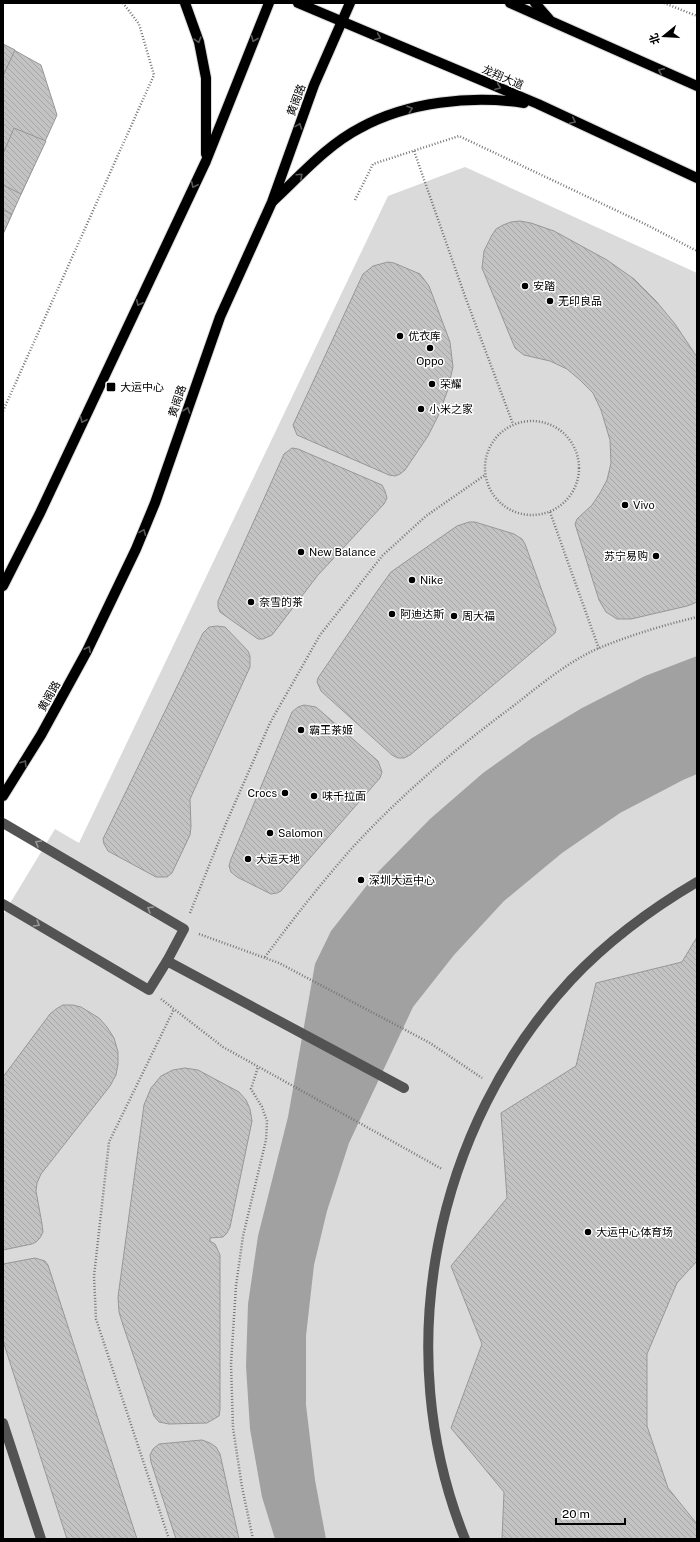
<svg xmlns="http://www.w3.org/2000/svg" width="700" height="1542" font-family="'Public Sans','Noto Sans SC',sans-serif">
<defs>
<pattern id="building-back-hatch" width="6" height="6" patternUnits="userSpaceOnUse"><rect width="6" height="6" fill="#c3c3c3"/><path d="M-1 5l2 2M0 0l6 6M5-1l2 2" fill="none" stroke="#a6a6a6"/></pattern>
</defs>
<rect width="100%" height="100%" fill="#fff"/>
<path fill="#dadada" d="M465,167l232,106v1266h-694v-624l52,-86 24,14 309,-647z"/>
<path fill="#a1a1a1" d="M697,656v118l-14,6 -63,33 -58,40 -58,48 -50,54 -41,52 -64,136 -22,68 -13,54 -8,71v69l9,75 11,59h-51l-13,-42 -12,-68 -4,-63 2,-62 10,-68 30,-119 27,-153 16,-33 44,-56 55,-56 53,-46 49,-35 50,-30 63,-32z"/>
<g fill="url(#building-back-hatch)" stroke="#979797">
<path d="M3,44l38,21 16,50 -54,119z"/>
<path d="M3,44l12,6 -12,26z"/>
<path d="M14,128l32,13 -25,53 -18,-9v-31z"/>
<path d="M3,210l9,4 -9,20z"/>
<path d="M520,221l11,2 23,8 53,29 27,19 22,22 19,23 22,33v244l-2,2 -8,3 -56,13h-14l-11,-7 -7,-12 -24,-76 2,-5 15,-14 8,-12 7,-13 4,-17 -1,-23 -9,-30 -8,-17 -13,-13 -13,-11 -17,-8 -26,-6 -9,-7 -33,-80 2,-17 8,-16 4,-6 7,-4 8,-3z"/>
<path d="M388,262l6,1 26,11 9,12 21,56 3,25 -6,25 -8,22 -11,22 -23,34 -5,4 -5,2 -6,-1 -92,-40 -4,-10 70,-151 10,-8z"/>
<path d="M292,448l6,1 84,36 3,6 2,7 -3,6 -66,71 -46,60 -9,4h-5l-38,-27 -2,-5v-6l66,-147z"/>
<path d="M469,522h6l39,12 8,5 3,5 29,80 2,5 -1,4 -145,122 -6,3h-6l-6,-3 -71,-64 -4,-9 1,-4 60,-88 13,-18 66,-46z"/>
<path d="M217,626l8,1 23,24 2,5v11l-60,132 1,27 -1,9 -18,38 -5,4h-11l-48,-26 -4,-7 -1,-5 100,-206 6,-6z"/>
<path d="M304,705l12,2 62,54 4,11 -2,6 -99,113 -4,2 -6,1 -34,-17 -6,-5 -2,-6 2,-7 61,-147 6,-5z"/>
<path d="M697,937v324l-20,22 -30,71v72l21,62 29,36v15h-195l2,-47 -53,-64 31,-84 -31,-78 56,-68 -6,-85 75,-47 20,-83 86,-21z"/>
<path d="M63,1005h10l8,2 18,11 8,9 7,11 4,14v12l-2,11 -6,11 -69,88 -4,9 -1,8 6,33 1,8 -3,6 -4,4 -4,2 -29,6v-173l47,-63 6,-5z"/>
<path d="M185,1068l13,2 41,22 7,8 4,9 2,12 -22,106 -3,6 -4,4 -13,1v3l5,3 5,11v155l-1,6 -12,7 -38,1 -10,-2 -5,-6 -31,-91 -4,-13 -1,-15 26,-192 7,-17 10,-12 12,-6z"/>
<path d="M35,1258l10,3 3,4 89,274h-70l-64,-198v-77z"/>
<path d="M202,1440l8,3 6,4 4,7 19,85h-63l-25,-77 -1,-7 3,-6 6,-5z"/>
</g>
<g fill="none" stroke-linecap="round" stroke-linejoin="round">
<g stroke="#dbdbdb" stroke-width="12">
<g id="major">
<path d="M185,3l14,39 7,36v76"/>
<path d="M298,3l240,101 159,74"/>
<path d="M510,3l187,83"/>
<path d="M535,3l14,16"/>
<path d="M273,201c27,-25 54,-56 87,-73 47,-26 111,-33 164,-25"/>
<path d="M3,586l37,-73 166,-352 63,-158"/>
<path d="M3,796l38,-61 46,-84 49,-102 19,-46 65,-186 52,-115 42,-117 36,-82"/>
</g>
</g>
<g stroke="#757575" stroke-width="2.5" stroke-dasharray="1 2" stroke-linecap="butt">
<path d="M664,3l33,13"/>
<path d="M414,151l52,148 47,125"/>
<path d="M355,200l18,-36 86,-28 186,88 52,27"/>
<path d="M3,411l151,-336 -15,-51 -16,-21"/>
<circle cx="532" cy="468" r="47"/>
<path d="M550,512l49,137"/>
<path d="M190,913l37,-92 43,-98 50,-88 62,-79 44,-40 59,-41"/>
<path d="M199,934l80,29 151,80 52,35"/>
<path d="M265,957c28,-38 57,-75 88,-110 48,-52 102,-98 159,-140 27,-21 55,-45 87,-59 32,-13 65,-23 98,-31"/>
<path d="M161,999l62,48 219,122"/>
<path d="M169,1539l-73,-220 -2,-43 15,-134 65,-133"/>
<path d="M253,1539l-11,-52 -9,-59 -2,-64 5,-78 7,-50 23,-96 1,-19 -5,-14 -11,-18 7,-22"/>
</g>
<g stroke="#535353" stroke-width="10">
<path d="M3,823l181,106 -17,32 -18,29 -146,-86"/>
<path d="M167,961l237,127"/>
<path d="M3,1423l38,116"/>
<path d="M465,1539c-76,-188 -31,-411 106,-559 37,-39 80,-71 126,-98"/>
</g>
<use href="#major" stroke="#000" stroke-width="10"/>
</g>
<defs><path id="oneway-chevron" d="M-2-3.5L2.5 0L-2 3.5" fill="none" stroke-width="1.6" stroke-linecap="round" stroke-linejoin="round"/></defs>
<g stroke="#595959">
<use href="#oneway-chevron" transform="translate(378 37) rotate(23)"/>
<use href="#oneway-chevron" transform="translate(254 39) rotate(112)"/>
<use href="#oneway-chevron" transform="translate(198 40) rotate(74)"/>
<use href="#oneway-chevron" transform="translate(661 71) rotate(-156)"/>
<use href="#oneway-chevron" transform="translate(498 87) rotate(23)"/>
<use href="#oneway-chevron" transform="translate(410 109) rotate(-19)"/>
<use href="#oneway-chevron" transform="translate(573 121) rotate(25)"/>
<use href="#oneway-chevron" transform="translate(299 126) rotate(-70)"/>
<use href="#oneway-chevron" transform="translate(300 176) rotate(-43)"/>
<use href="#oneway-chevron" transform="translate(194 185) rotate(115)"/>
<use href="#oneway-chevron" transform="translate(139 303) rotate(115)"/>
<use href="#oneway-chevron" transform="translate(187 410) rotate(-71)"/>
<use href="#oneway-chevron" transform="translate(83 420) rotate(115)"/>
<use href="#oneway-chevron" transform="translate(143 532) rotate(-68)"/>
<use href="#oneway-chevron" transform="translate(88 649) rotate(-63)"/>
<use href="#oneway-chevron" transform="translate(24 763) rotate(-58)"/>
</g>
<g stroke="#989898">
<use href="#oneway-chevron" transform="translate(38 843) rotate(-150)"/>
<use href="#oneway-chevron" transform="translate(150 909) rotate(-150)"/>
<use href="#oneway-chevron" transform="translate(37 924) rotate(30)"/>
</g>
<g fill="#000" stroke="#fff" stroke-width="1.5">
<circle cx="525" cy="286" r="4"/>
<circle cx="550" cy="301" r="4"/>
<circle cx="400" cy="336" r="4"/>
<circle cx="430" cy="348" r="4"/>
<circle cx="432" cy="384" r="4"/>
<rect x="106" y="382" width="10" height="10" rx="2"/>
<circle cx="421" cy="409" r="4"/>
<circle cx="625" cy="505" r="4"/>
<circle cx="301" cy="552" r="4"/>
<circle cx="656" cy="556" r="4"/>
<circle cx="412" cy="580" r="4"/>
<circle cx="251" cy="602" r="4"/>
<circle cx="392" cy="614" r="4"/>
<circle cx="454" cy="616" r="4"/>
<circle cx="301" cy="730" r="4"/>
<circle cx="285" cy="793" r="4"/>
<circle cx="314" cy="796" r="4"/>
<circle cx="270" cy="833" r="4"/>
<circle cx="248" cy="859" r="4"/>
<circle cx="361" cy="880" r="4"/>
<circle cx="588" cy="1232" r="4"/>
</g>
<g text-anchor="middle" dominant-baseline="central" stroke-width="3" stroke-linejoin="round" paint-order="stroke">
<g font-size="11" fill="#000" stroke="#fff">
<text transform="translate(503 77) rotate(23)">龙翔大道</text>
<text transform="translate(296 100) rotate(-70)">黄阁路</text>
<text transform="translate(177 401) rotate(-71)">黄阁路</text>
<text transform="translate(49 696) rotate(-61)">黄阁路</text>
</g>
<g font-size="11" fill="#000" stroke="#fff" text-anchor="start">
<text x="533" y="286">安踏</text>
<text x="558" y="301">无印良品</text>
<text x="408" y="336">优衣库</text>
<text x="430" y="361" text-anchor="middle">Oppo</text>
<text x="440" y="384">荣耀</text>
<text x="120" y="387">大运中心</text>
<text x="429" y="409">小米之家</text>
<text x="633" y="505">Vivo</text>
<text x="309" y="552">New Balance</text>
<text x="648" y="556" text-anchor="end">苏宁易购</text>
<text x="420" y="580">Nike</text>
<text x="259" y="602">奈雪的茶</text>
<text x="400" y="614">阿迪达斯</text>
<text x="462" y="616">周大福</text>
<text x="309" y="730">霸王茶姬</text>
<text x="277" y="793" text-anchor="end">Crocs</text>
<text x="322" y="796">味千拉面</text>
<text x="278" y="833">Salomon</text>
<text x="256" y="859">大运天地</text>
<text x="369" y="880">深圳大运中心</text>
<text x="596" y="1232">大运中心体育场</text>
</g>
</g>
<rect width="700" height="1542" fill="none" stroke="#000000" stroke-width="8"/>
<g transform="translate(664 36) rotate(252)" stroke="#ffffff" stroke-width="3" paint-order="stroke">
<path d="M0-3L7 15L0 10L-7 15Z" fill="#000000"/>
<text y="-6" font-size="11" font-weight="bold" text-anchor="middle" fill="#000000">北</text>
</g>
<path d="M556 1518v6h69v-6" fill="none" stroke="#000000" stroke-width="2"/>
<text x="562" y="1518" font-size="12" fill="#000000" stroke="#ffffff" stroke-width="3" paint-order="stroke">20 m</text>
</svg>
